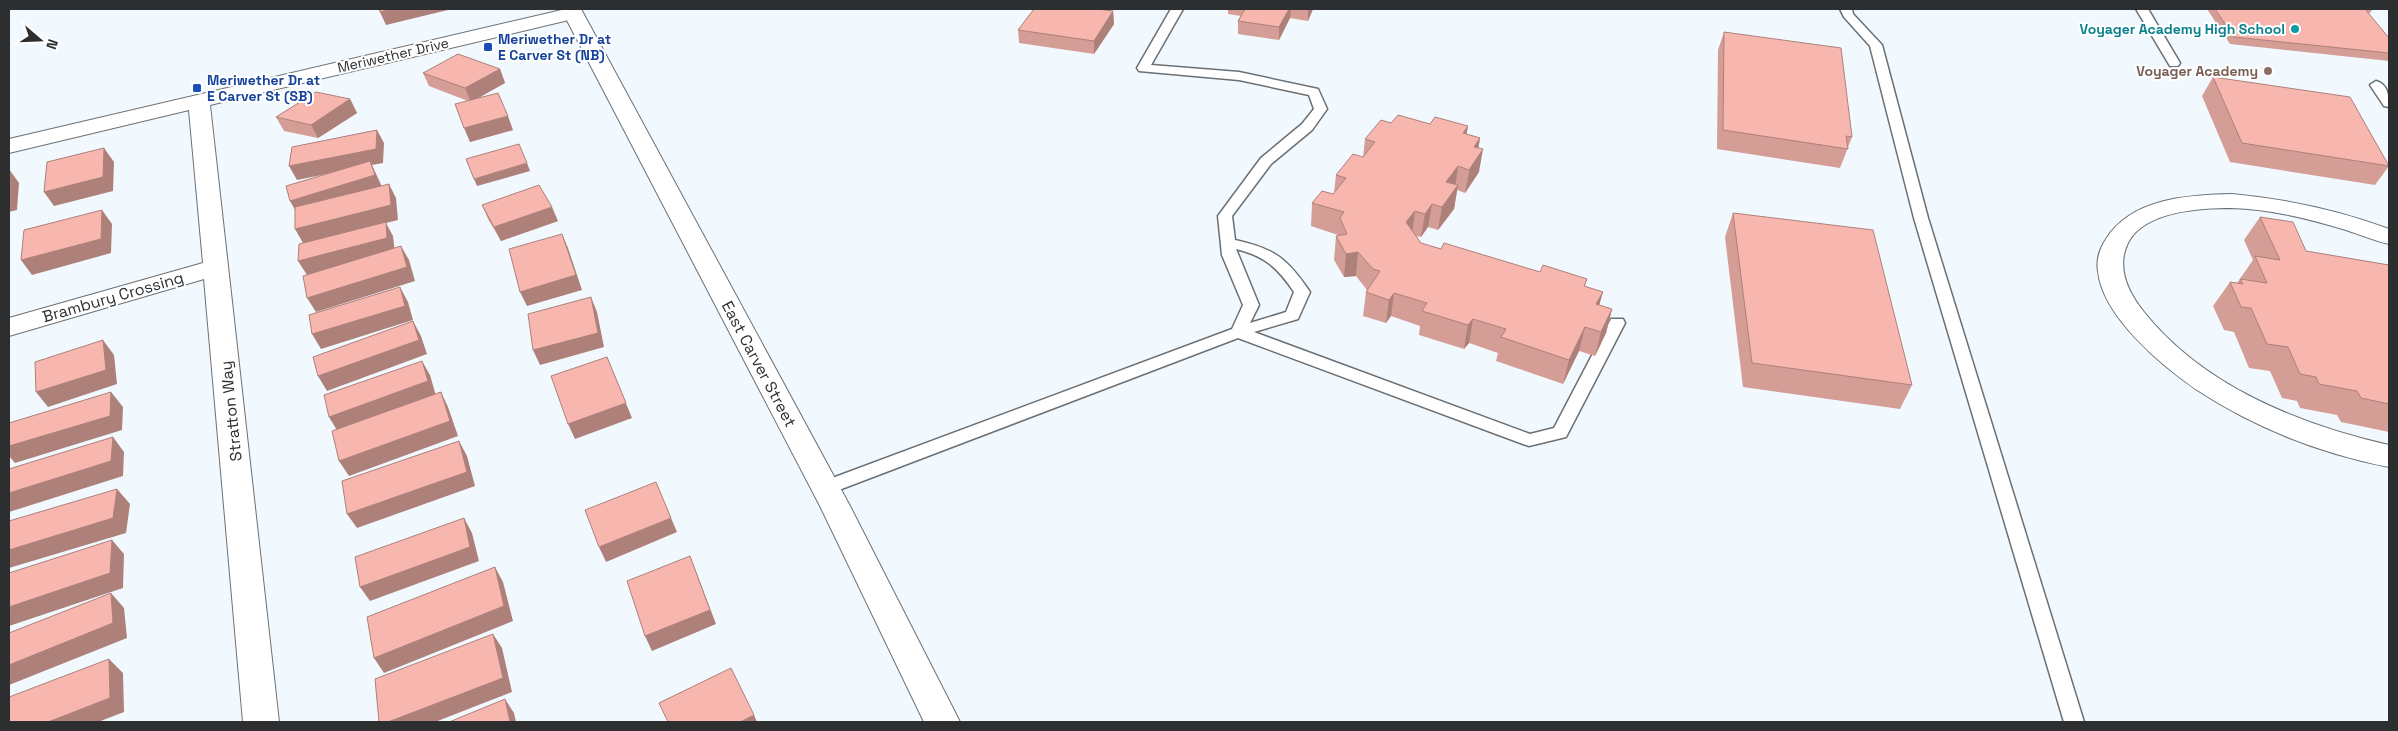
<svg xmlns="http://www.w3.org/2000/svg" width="2398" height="731" font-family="'Space Grotesk',sans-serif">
<rect width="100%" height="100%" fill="#f2f9fe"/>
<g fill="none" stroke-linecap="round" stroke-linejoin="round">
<g stroke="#6a7074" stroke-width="3">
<g id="service">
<path d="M1171,9h12l-32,56 88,7 79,17 9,20 -15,21 -41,34 -39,52 3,24c40,9 52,18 75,52l-12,27 -44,13 276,102 24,-6 57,-109h12l2,4 -59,114 -37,9 -6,-2 -285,-106 -407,155 -6,2 -6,-2 -3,-5 3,-5 413,-154 11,-24 -21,-50 -4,-39 43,-58 41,-34 12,-15 -5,-14 -70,-15 -100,-9 -2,-3zM1236,249c29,7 42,19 58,43l-8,20 -36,11 9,-18z"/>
<path d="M1840,9h12l1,5 29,31 46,173 156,504h-20l-150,-504 -44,-172 -26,-29z"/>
<path d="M2136,9h12l32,54 -2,3h-8z"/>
<path d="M2376,81c12,3 13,16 13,26l-5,-1 -14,-21z"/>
</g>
</g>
<g stroke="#6a7074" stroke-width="2">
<g id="minor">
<path d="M566,9h14l3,4 -3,4 -7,2 -363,86 69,617h-36l-39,-443 -195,57v-18l194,-55 -14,-153 -180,43v-14z"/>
<path d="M2232,194c54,5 106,16 157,35v15c-14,-3 -28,-9 -43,-14 -37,-11 -76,-21 -115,-22 -30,0 -87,3 -103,35 -12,25 0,49 16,69 59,74 156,113 245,133v22c-67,-13 -134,-39 -192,-77 -35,-24 -95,-74 -99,-119 -2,-11 2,-23 8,-32 26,-41 82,-44 126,-45z"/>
</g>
</g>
<g stroke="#6a7074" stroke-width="2">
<path id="tertiary" d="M561,9h20l269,497 110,216h-36l-104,-216z"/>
</g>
<use href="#service" fill="#fff" fill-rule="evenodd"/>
<use href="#minor" fill="#fff" fill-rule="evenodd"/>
<use href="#tertiary" fill="#fff" fill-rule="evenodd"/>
</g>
<g fill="#d49d96">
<path d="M1034,9h74l-1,1 6,1 1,13 -20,30 -75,-11 -1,-13z"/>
<path d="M1228,9h85l-5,12 -18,-3 -11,22 -41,-6v-13l3,-5 -13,-2z"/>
<path d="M2207,9h166l-3,4h-2l21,25v23l-159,-17z"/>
<path d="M1724,32l128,105 -12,31 -123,-19 1,-99z"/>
<path d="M500,69l5,14 -27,15 35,32 -43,12 -2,-41 -39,-15 -6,-13z"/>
<path d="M2213,77l176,89 -14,19 -145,-23 -28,-66z"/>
<path d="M350,99l7,14 -39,25 -34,-7 -8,-14z"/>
<path d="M1391,123l39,1 38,2 -2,8 14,4 -2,10 1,24 -14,21 -8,-3 -3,19 -16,21 -10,-3 -7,10 -5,-1 5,7 20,6 99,23 47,7 -2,7 18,6 -4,13 13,4 -6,24 -11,23 -16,-5 -16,33 -67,-23 2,-8 -29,-10 -5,6 -45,-14 1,-9 -29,-10 -5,7 -23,-7 3,-24 1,-2 -11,-14 -12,1 -10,-17 2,-24h2v-1l-27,-9 1,-23 21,-9 1,-1 2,-18 27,-18 2,-18z"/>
<path d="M482,205l76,16 -57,20 -13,-22z"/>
<path d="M1733,213l179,172 -12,24 -157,-22 -18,-150z"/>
<path d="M2260,217l46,34 83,14v167l-48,-10 -4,-7 -37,-7 -3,-7 -15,-3 -12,-27 -21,-3 -15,-36 -10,-2 -11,-24 17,-24 7,1 16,-23 -9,-20z"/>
</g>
<g fill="#ad807a">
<path d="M392,9h60l-66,16 -6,-13z"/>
<path d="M1289,9h2l-1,9 -11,22v-13z"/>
<path d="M1308,9h5l-5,12z"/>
<path d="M1113,11l1,13 -20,30v-13z"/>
<path d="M500,69l5,14 -34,19 -6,-14z"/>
<path d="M350,99l7,14 -39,25 -7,-13z"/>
<path d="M508,116l5,14 -43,12 -6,-14z"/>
<path d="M1468,126l-4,23 -1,-16z"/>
<path d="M377,130l7,13 -1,20 -11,2 11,24 -85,26 -8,-14 81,-36 -74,15 -8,-14z"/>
<path d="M1480,138l-3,20 6,-9 -4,23 -14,21 9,-46z"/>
<path d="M104,148l10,14 -1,29 -59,15 -10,-14z"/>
<path d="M527,163l3,8 -53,15 -3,-7z"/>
<path d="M1458,166l-3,23 -9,-7z"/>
<path d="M9,169l10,14 -2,27 -8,2z"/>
<path d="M389,184l7,14 2,22 -12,3 7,13 2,17 -88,22 -9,-14 5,-18 -8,-14z"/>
<path d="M1458,185l-4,24 -16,21 4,-23z"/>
<path d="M1432,204l-4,23 -7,10 4,-23z"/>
<path d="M552,207l6,14 -57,20 -7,-14z"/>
<path d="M102,210l10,14 -1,29 -79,22 -11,-15z"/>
<path d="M1415,211l-3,23 -6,-12z"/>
<path d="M562,234l6,14 14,42 -55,16 -7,-14z"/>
<path d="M401,246l8,14 6,21 -99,31 -9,-14z"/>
<path d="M1358,252l-2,24 -12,1 2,-23z"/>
<path d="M400,287l8,15 5,18 -92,29 -9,-15z"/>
<path d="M1603,292l-7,24v-12z"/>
<path d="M1394,293l-3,23 -5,7 3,-23z"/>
<path d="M591,297l6,15 7,35 -64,18 -7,-15z"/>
<path d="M1612,309l-6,24 -11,23 6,-24z"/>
<path d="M1473,319l-4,24 -5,6 4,-24z"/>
<path d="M413,321l8,15 6,18 -100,37 -9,-15z"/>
<path d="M1585,327l-6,24 -16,33 6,-24z"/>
<path d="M103,340l11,15 3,29 -69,23 -12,-15z"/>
<path d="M607,357l25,61 -57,21 -7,-15z"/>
<path d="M422,361l8,14 6,21 -98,36 -9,-15z"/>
<path d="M111,392l12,15 -1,23 -107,33 -6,-7v-10z"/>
<path d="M441,392l7,15 10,29 -109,40 -10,-15z"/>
<path d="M113,437l11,15 -1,24 -114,36v-19z"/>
<path d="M459,441l8,15 8,30 -118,42 -10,-14z"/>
<path d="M117,489l13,15 -4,29 -117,35v-18z"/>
<path d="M464,518l8,15 7,28 -109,40 -10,-14z"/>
<path d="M671,518l6,14 -71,30 -7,-15z"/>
<path d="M112,540l12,14 -1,34 -114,38v-19z"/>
<path d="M690,556l26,68 -64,27 -7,-15z"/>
<path d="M495,567l8,15 10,39 -129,52 -10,-15z"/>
<path d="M111,593l13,15 3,30 -118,47v-20z"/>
<path d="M493,634l9,14 10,44 -77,30h-47z"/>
<path d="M109,659l14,14 1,39 -26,10h-50z"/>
<path d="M505,699l9,14 2,9h-6z"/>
<path d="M754,715l3,7h-17z"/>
</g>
<g fill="#f7b7af" stroke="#ad807a">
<path d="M379,9h13l-12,3z"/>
<path d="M1034,9h63l16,2 -19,30 -76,-11z"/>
<path d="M1245,9h44l-10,18 -41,-6z"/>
<path d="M2215,9h150l24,29v15l-155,-16z"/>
<path d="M1724,32l117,16 11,89 -6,-1 2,13 -125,-19z"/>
<path d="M458,54l42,15 -35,19 -42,-15z"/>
<path d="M2213,77l137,20 39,69 -147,-23z"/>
<path d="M316,92l34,7 -39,26 -35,-8z"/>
<path d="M498,93l10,23 -44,12 -9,-24z"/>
<path d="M1398,115l32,9 5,-7 33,9 -5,7 17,5 -6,9 9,2 -14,21 -11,-4 -12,16 12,3 -16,22 -10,-3 -7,10 -10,-3 -9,11 15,21 20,6 3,-6 96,29 3,-7 44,14 -3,7 19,6 -7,12 16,5 -11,23 -16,-5 -16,33 -68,-23 5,-8 -33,-10 -5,6 -46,-14 5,-8 -33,-10 -5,7 -23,-8 14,-21 -7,-2 -15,-17 -12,2 -10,-18 11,-2 -7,-16 4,-6 -32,-9 10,-12 11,3 13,-16 -10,-3 17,-21 10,3 12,-15 -10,-3 16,-19 10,3z"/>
<path d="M377,130l-1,19 -87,17 3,-19z"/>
<path d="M519,144l8,19 -53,16 -8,-20z"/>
<path d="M104,148l-1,29 -59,15 3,-30z"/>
<path d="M370,161l5,14 -85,26 -4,-15z"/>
<path d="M389,184l2,21 -96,24v-22z"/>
<path d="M539,185l13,22 -58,20 -12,-22z"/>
<path d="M102,210l-1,29 -80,21 3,-30z"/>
<path d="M1733,213l140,17 39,155 -160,-22z"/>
<path d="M2260,217l33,5 13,29 83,14v139l-28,-6 -4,-7 -38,-7 -3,-7 -16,-3 -12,-27 -21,-3 -16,-36 -10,-1 -11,-25 13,2 -3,-5 27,4 -12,-27 25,4z"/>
<path d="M386,222l1,16 -89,23 1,-17z"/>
<path d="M562,234l14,41 -56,17 -11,-43z"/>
<path d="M401,246l6,21 -100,31 -4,-22z"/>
<path d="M400,287l5,19 -93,28 -3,-19z"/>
<path d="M591,297l7,36 -65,17 -5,-36z"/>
<path d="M413,321l6,19 -101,36 -5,-19z"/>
<path d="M103,340l3,30 -70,22 -1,-30z"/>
<path d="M607,357l19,46 -58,21 -17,-48z"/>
<path d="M422,361l6,20 -99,36 -5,-22z"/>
<path d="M111,392l-1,24 -101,30v-23z"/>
<path d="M441,392l9,29 -111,40 -7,-30z"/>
<path d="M113,437l-2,24 -102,32v-24z"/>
<path d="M459,441l8,31 -120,42 -5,-33z"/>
<path d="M656,482l15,36 -72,29 -14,-37z"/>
<path d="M117,489l-4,29 -104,32v-29z"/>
<path d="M464,518l6,29 -110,40 -5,-30z"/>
<path d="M112,540l-2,33 -101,34v-34z"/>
<path d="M690,556l20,54 -65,26 -18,-55z"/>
<path d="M495,567l9,39 -130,52 -7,-41z"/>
<path d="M111,593l2,30 -104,42v-32z"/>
<path d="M493,634l10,44 -115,44h-9l-4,-43z"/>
<path d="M109,659l1,39 -62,24h-39v-25z"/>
<path d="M731,668l23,47 -14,7h-72l-9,-19z"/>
<path d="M505,699l5,23h-61z"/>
</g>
<circle fill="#0f9aa8" stroke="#fff" stroke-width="2" cx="2295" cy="29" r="5"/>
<g fill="#1a4fb4" stroke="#fff" stroke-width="2">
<rect x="483" y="42" width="10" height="10" rx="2.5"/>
<rect x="192" y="83" width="10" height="10" rx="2.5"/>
</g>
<circle fill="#8d6e63" stroke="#fff" stroke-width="2" cx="2268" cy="71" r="5"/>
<g text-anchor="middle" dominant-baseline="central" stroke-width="4" stroke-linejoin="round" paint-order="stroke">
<g font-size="14" font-weight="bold" fill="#0d838f" stroke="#fff" text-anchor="end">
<text x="2285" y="29">Voyager Academy High School</text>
</g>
<g font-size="14" font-weight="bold" fill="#164399" stroke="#fff" text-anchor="start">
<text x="498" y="39">Meriwether Dr at<tspan x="498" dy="16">E Carver St (NB)</tspan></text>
<text x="207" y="80">Meriwether Dr at<tspan x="207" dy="16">E Carver St (SB)</tspan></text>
</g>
<g font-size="14" fill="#2c2e30" stroke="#fff">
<text transform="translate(393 55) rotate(-13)">Meriwether Drive</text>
</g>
<g font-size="14" font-weight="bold" fill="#785e54" stroke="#fff" text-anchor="end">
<text x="2258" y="71">Voyager Academy</text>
</g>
<g font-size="16" fill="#2c2e30" stroke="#fff">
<text transform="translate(113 297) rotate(-16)">Brambury Crossing</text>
<text transform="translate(759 364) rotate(62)">East Carver Street</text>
<text transform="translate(231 411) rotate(-96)">Stratton Way</text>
</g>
</g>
<rect width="2398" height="731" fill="none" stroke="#2c2e30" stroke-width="20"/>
<g transform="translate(40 40) rotate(109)" stroke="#ffffff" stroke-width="4" paint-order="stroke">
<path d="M0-4L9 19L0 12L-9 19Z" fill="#2c2e30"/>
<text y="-8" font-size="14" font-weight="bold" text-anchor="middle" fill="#2c2e30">N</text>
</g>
</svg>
